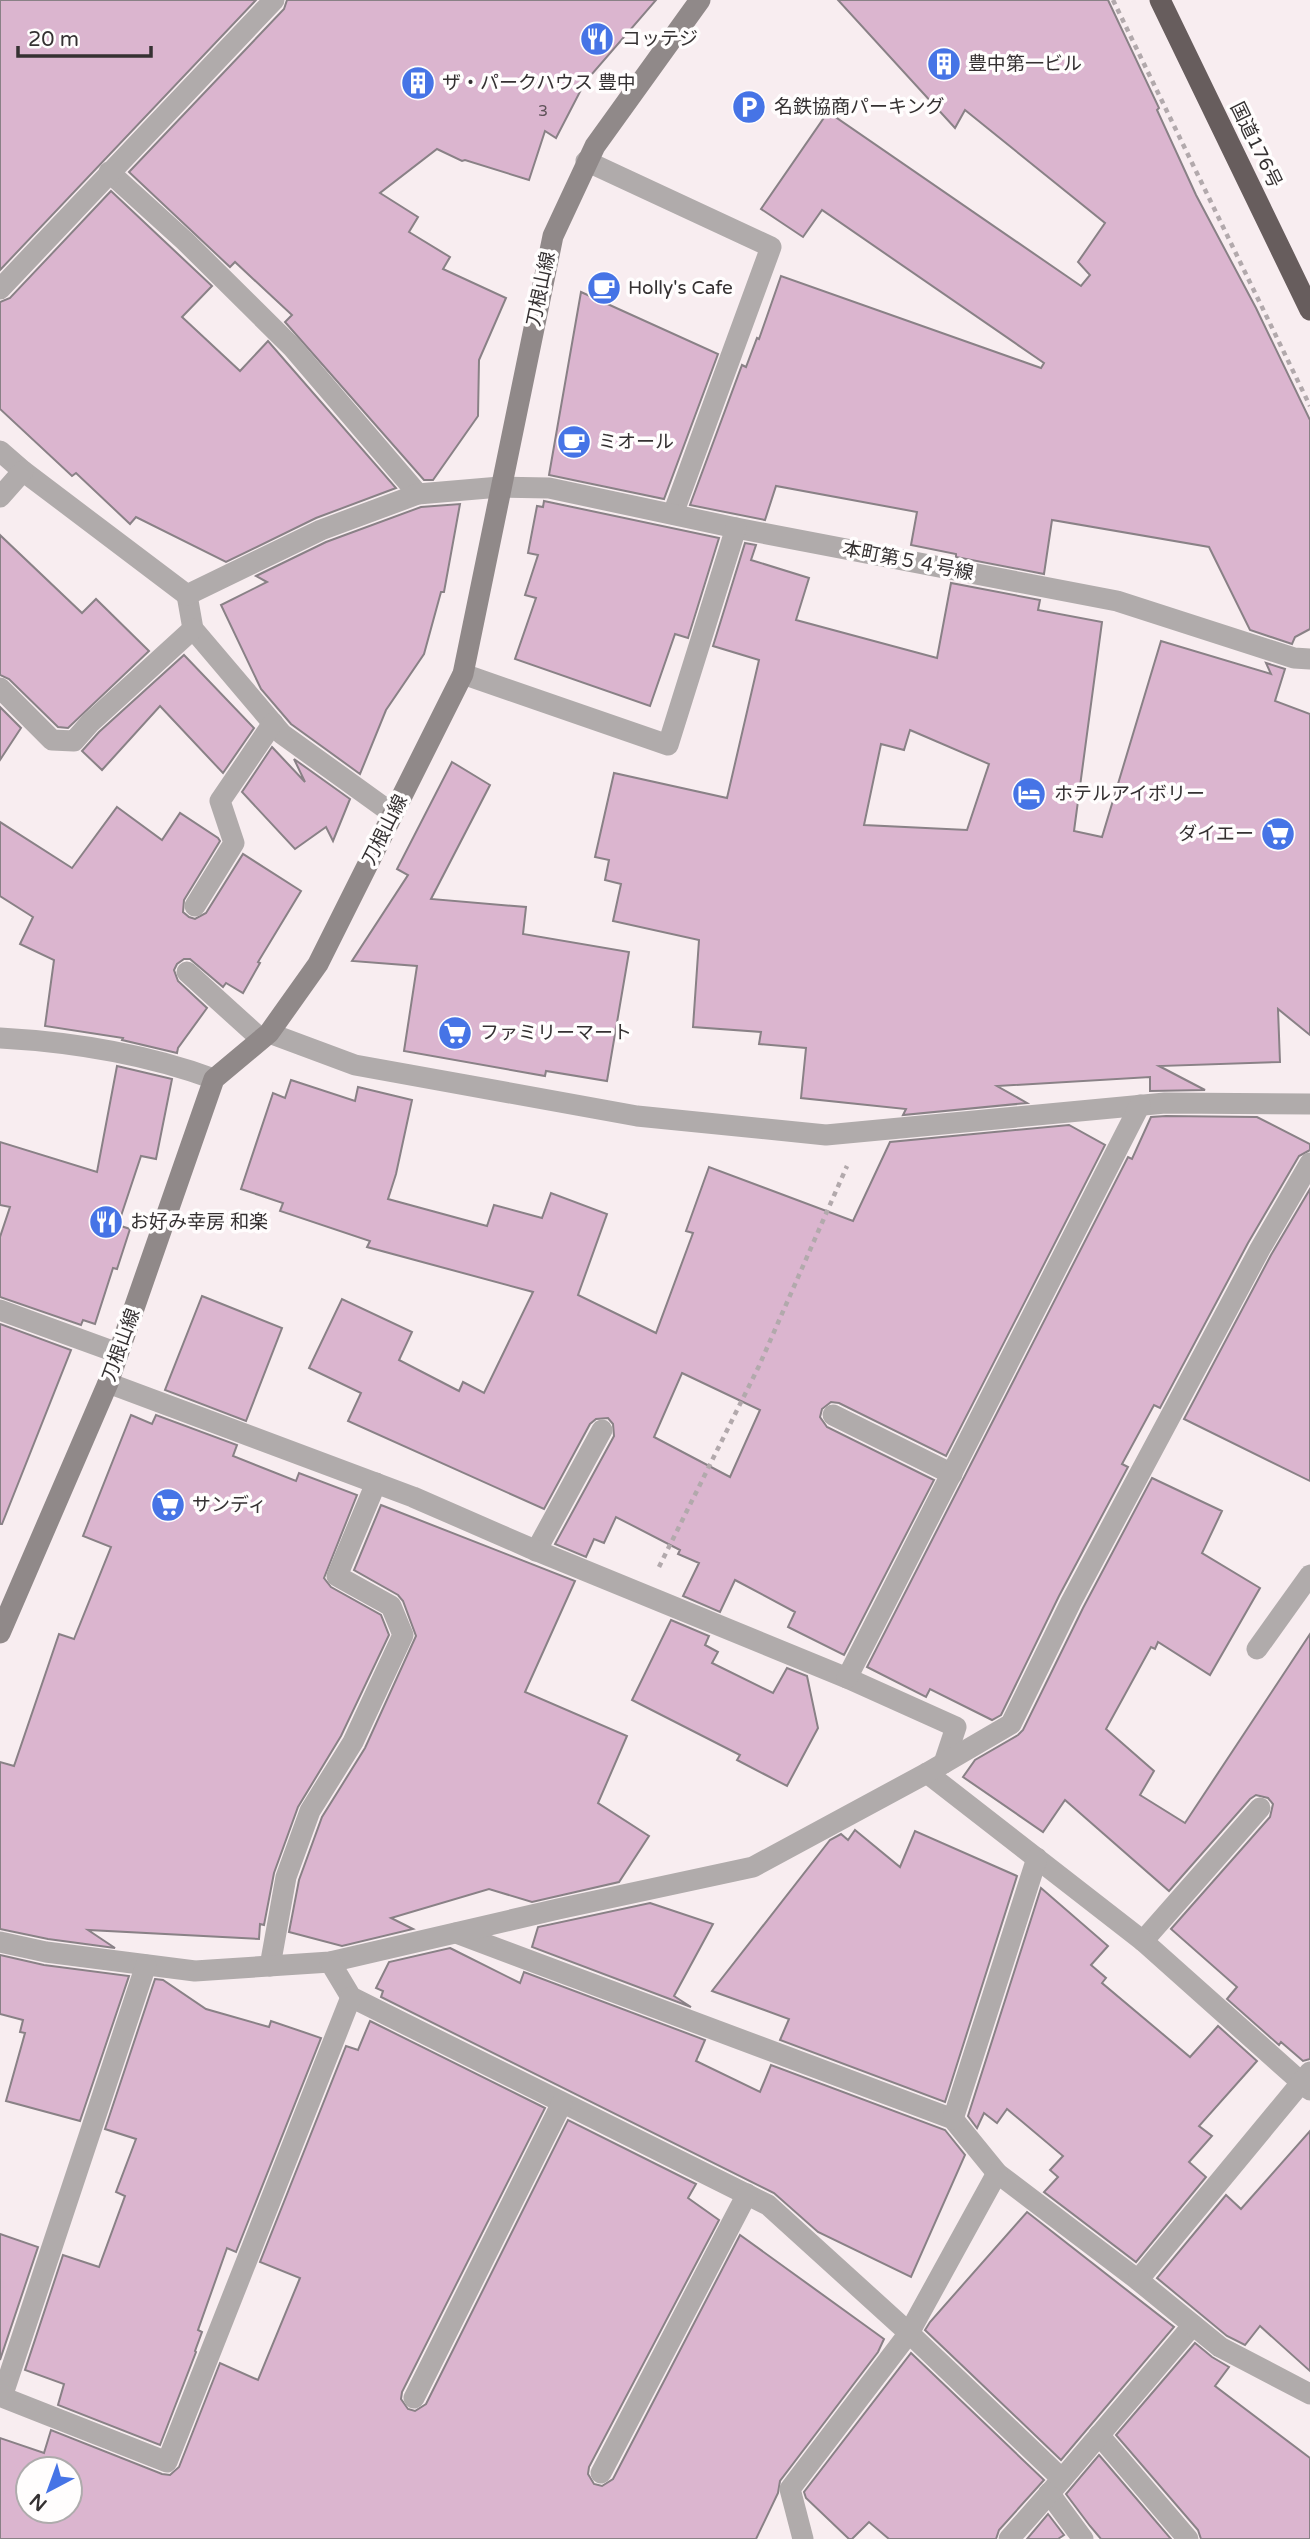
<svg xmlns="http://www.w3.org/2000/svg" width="1310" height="2539" font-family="'Varela Round','Noto Sans JP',sans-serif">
<rect width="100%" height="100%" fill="#f8edf0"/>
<g fill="#dbb5cf" stroke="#898186" stroke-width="2" fill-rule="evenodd">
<path d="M0,0h256l-256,270z"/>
<path d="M287,0h369l-71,82 -29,56 -11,-7 -16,49 -64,-20 -3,1 -25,-12 -57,44 38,24 -9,15 41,25 -7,12 63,29 -27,62 -1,56 -45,64h-9l-139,-158 7,-7 -57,-53 -5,5 -101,-95 155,-163z"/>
<path d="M838,0h270l51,108 -2,2 39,85 60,113 54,112v209l-15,8 -3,7 -42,-14 -41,-83 -157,-27 -8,54 -88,-17v-3l-45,-9 6,-33 -141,-26 -11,34 -75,-15 52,-140 4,2 11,-29 2,1 22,-63 260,92 3,-5 -222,-153 -19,27 -42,-28 67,-97 253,174 9,-11 -12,-13 27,-39 -140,-113 -10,18z"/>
<path d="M111,191l101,95 -30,31 58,54 28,-30 128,147 -80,30 -90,44 -90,-45 -6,7 -54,-51 -4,3 -72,-67v-107l10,-4z"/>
<path d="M581,292l137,62 -54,145 -115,-24z"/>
<path d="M544,501l175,37 -31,100 -13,-4 -25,72 -135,-47 21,-61 -11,-3 13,-40 -10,-2 9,-47 6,1z"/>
<path d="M460,504l-16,88h-3l-17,62 -38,56 -26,64 -69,-50 -30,-35 -40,-84 46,-23 -11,-6 70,-34 95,-35z"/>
<path d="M0,535l82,78 14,-14 53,52 -81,77 -10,-1 -49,-48 -9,-4z"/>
<path d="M745,543l11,2 -5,15 58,18 -13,42 141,38 14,-75 89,17 -2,10 64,12 -28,209 28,6 59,-196 110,33 -5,-11 19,6 -10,32 35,13v321l-32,-26 2,53 -121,4 46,24 -55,1v-14l-153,9 30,17 -124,12 3,-6 -105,-11 5,-50 -47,-4 2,-12 -68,-5 6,-87 -86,-19 8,-37 -16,-4 4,-20 -14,-3 19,-84 113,25 32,-138 -46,-14zM910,730l79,34 -22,66 -103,-5 17,-81 23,6z"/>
<path d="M184,655l70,73 -31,45 -63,-67 -58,64 -20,-19 17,-19z"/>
<path d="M0,707l21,21 -21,32z"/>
<path d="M272,747l33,35 -11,-23 56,40 -17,42 -7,-14 -31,22 -53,-57z"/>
<path d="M452,762l38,23 -59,114 95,8 -3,27 106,18 -22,129 -61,-10 -1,5 -141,-25 13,-85 -65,-5 56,-86 -11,-6z"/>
<path d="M117,807l45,33 18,-27 38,25 2,3 -36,59 -1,12 6,5 6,2 11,-6 37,-59 58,37 -43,71 2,1 -17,30 -17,-10 -3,4 -33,-28h-6l-7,5 -3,6 4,11 29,27 -29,40 -1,5 -55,-13 1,-2 -78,-12 9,-66 -34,-16 13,-27 -33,-21v-74l72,46z"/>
<path d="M117,1066l55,13 -16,80 -15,-3 -23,69 12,4 -13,40 -4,-1 -18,56 -12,-4 -2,5 -81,-28v-60l10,-30 -10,-2v-63l97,30z"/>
<path d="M291,1080l64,21 3,-14 54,13 -16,74 -8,25 99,27 7,-21 48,13 9,-25 56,21 -29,81 78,38 37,-100 -7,-2 23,-64 144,54 37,-79 179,-17 36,20 -159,311 -107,-53 -8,-1 -9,7 -2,8 7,10 107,53 -90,175 -56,-28 7,-15 -60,-32 -15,32 -37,-16 16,-33 -21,-9 2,-4 -64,-33 -12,26 -10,-4 -8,18 -31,-13 59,-108 -1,-12 -5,-6 -12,1 -6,5 -46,85 -196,-88 13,-28 -52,-25 33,-69 70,33 -13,28 60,31 4,-9 21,11 49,-101 -166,-45 3,-6 -90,-30 3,-8 -42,-14 32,-96 12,5zM682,1373l78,37 -30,67 -76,-40z"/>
<path d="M1166,1116l91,1 53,27v6l-11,6 -51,87 -88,165 -6,-3 -32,59 6,3 -69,129 -58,119 -9,5 -62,-31 -4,8 -59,-30 261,-510 4,2 19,-42z"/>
<path d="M1310,1189v292l-126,-62 87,-164z"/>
<path d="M202,1296l80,32 -36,93 -81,-31z"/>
<path d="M0,1324l71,26 -69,174h-2z"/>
<path d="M131,1415l21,9 4,-9 81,30 -4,11 63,25 3,-8 58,22 -33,83 7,9 50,28 8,20 -48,101 -43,71 -24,66 -10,52 -4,-1 -1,15 -171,-9 27,18 -67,-9 -48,-10v-167l14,4 45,-132 15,5 37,-92 -28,-11z"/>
<path d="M1152,1478l70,33 -20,42 58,35 -50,87 -52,-33 -3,7 -4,-2 -45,82 48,42 -14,24 45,28 125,-189v425l-7,2 -22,-19 -2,3 -52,-46 10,-12 -66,-58 99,-112 3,-13 -5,-6 -12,-3 -6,4 -81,92 -104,-91 -22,32 -80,-55 12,-17 43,-25 5,-5 60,-122z"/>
<path d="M381,1505l194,76 -50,111 102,44 -29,67 51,33 -30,46 -87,20 -43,-13 -98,29 22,11 -71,17 -53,-14 10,-52 23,-63 43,-69 51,-112 -13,-35 -5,-6 -44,-25z"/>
<path d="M671,1620l38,16 -4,9 13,7 -6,11 61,30 14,-25 20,8 11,52 -31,58 -50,-26 3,-5 -108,-55z"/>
<path d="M855,1830l45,37 15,-36 102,45 -72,226 -165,-62 9,-21 -77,-28 118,-151 11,-6 7,6z"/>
<path d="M1041,1888l67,58 -17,19 15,13 -4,5 88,74 28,-31 39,35 -58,65 13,10 -23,26 17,15 -70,85 -92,-70 14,-15 -8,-7 13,-14 -56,-47 -10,14 -13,-10 -7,15 -9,-12z"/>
<path d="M650,1903l63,21 -39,72 17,11 -159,-60 6,-20z"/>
<path d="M450,1948l70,35 4,-11 181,68 -9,21 64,31 11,-27 174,65 20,25 -54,122 -93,-45 -44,-39 -393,-196 2,-6 -7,-3 13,-26z"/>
<path d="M0,1955l44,10 85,11 -49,145 -74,-20 19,-68 -5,-1 3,-12 -23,-6z"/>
<path d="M155,1979l8,1 43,29 63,18 2,-6 50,17 -85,214 -9,-4 -29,82 4,2 -7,19 1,1 -36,93 -102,-40 6,-21 -39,-14 38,-115 36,12 26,-71 -9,-4 20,-53 -31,-10z"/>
<path d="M370,2021l175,87 -143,284 -1,7 7,10 7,2 11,-7 142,-284 128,64 -8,14 31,22 -130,247 -1,7 6,10 8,2 11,-7 127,-244 144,104 -6,13 -98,129 -2,12 -22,46h-756v-101l44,15 7,-23 111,44 8,1 9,-8 41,-104 38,17 42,-102 -40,-16 86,-216 12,4zM28,2469h42v42h-42z"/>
<path d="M1310,2131v240l-50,-45 -15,19 -18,-9 -70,-58 69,-83 15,14z"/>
<path d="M1027,2212l147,115 -113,133 -136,-130 5,-8z"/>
<path d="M0,2234l38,13 -38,113z"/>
<path d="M1195,2343l17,14 17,10 -14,19 95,72v81h-109l-3,-9 -82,-95z"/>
<path d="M911,2353l133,127 -45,50 -3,9h-107l-20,-17 -17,17h-3l-43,-41 -2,-6z"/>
<path d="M1099,2455l72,84h-70l-11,-13 -24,-32z"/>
<path d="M1048,2514l16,21 -6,4h-31z"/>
</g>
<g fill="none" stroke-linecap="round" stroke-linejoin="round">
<g stroke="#b2a9ac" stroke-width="4.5" stroke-dasharray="5 5" stroke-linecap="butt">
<path d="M1113,0l197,406"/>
<path d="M659,1567l100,-201 88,-200"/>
</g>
<g stroke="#b0abab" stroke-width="21">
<path d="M109,172l76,69 107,106 126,147"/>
<path d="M187,595l6,34 89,105 111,80"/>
<path d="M0,688l52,52 22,1 16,-18 103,-94"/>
<path d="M195,906l39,-63 -14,-42 53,-78"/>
<path d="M187,972l74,67"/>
<path d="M833,1415l119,59"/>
<path d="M536,1551l66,-121"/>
<path d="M1257,1649l53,-74"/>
<path d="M1143,1941l117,-133"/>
<path d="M270,1966l16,-89 24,-66 43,-69 50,-107 -12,-29 -54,-30 39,-93"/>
<path d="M1099,2435l89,104"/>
<path d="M1049,2493l34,46"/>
<path d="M1009,2539l53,-60"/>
</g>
<g stroke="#b0abab" stroke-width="21">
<path d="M586,161l185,86 -98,267"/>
<path d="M0,289l274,-289"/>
<path d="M0,451l23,20 164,124 134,-65 97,-36 82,-7 49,1 187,40 381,73 177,57 16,1"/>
<path d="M0,497l23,-26"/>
<path d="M463,674l205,71 68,-217"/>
<path d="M269,1033l86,32 282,51 189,19 339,-32 145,1"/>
<path d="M0,1038c72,4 146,16 214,41"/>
<path d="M0,1310l118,43"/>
<path d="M108,1383l305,114 117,51 317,130 109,49 -12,36"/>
<path d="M847,1678l293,-573"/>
<path d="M927,1773l216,168 167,149"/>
<path d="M456,1933l497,186 44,54 141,107 172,-208"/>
<path d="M0,1942l46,10 149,19 135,-9 228,-53 195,-42 174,-94 84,-49 60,-122 189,-353 50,-86"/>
<path d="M330,1962l21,35 417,208 141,128 153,146 131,-154"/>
<path d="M146,1965l-144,432 165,65 184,-465"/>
<path d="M953,2119l84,-261"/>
<path d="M1138,2280l82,67 90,47"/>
<path d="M414,2398l148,-295"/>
<path d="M601,2473l146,-279"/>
<path d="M803,2539l-13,-50 119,-156 88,-160"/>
</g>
<path stroke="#908989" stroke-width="21" d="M0,1633l108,-250 106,-304 55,-46 49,-69 145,-290 90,-438 42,-90 105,-146"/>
<path stroke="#675d5d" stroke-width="21" d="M1160,0l150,310"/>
</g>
<defs>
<g id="restaurant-disc" transform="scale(1.75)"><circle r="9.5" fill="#4674e6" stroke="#fffdfd"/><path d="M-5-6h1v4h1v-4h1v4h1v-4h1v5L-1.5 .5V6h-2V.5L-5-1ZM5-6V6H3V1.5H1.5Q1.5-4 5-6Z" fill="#fff"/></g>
<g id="building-disc" transform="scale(1.75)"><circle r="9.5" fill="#4674e6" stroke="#fffdfd"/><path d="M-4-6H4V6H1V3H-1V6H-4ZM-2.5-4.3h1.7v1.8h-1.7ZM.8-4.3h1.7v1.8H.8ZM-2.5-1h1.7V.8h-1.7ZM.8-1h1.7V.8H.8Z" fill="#fff"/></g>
<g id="parking-disc" transform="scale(1.75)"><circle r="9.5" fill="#4674e6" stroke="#fffdfd"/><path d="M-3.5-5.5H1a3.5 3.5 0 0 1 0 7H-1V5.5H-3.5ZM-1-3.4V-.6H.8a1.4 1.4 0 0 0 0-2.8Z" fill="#fff"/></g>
<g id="cafe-disc" transform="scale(1.75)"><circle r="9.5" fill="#4674e6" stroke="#fffdfd"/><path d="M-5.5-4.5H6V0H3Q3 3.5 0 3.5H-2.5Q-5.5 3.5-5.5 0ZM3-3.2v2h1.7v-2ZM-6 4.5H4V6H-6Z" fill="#fff"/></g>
<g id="hotel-disc" transform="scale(1.75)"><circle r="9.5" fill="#4674e6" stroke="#fffdfd"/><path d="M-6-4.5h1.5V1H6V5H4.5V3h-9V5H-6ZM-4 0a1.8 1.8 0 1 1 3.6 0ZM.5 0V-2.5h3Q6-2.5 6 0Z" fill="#fff"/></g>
<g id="supermarket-disc" transform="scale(1.75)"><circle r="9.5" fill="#4674e6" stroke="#fffdfd"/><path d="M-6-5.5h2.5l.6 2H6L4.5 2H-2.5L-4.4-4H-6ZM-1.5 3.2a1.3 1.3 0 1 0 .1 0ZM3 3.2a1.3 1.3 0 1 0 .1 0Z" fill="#fff"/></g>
</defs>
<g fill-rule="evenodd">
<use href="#restaurant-disc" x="597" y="39"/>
<use href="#building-disc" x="944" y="64"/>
<use href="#building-disc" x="418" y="83"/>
<use href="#parking-disc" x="749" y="107"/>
<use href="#cafe-disc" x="604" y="288"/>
<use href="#cafe-disc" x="574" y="442"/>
<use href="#hotel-disc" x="1029" y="794"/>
<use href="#supermarket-disc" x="1278" y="834"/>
<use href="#supermarket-disc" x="455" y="1033"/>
<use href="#restaurant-disc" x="106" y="1222"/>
<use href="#supermarket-disc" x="168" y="1505"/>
</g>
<g text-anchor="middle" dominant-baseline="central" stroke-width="7" stroke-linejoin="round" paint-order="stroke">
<g font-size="16" fill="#5e5259">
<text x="543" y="111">3</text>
</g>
<g font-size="19" fill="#353132" stroke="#fffdfd" text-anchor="start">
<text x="622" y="39">コッテジ</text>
<text x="968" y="64">豊中第一ビル</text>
<text x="442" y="83">ザ・パークハウス 豊中</text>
<text x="774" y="107">名鉄協商パーキング</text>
<text x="628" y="288">Holly's Cafe</text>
<text x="598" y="442">ミオール</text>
<text x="1054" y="794">ホテルアイボリー</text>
<text x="1254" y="834" text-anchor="end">ダイエー</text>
<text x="480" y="1033">ファミリーマート</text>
<text x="130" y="1222">お好み幸房 和楽</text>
<text x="192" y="1505">サンディ</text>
</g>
<g font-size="19" fill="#353132" stroke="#fffdfd">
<text transform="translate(1256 145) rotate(64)">国道176号</text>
<text transform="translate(541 289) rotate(-78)">刀根山線</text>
<text transform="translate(908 561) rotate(11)">本町第５４号線</text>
<text transform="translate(385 830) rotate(-63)">刀根山線</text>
<text transform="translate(121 1345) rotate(-70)">刀根山線</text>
</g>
</g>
<g transform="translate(49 2490) rotate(221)"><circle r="33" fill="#fffdfd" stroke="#aeabac" stroke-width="2"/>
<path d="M0-5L12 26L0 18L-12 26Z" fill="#4674e6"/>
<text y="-10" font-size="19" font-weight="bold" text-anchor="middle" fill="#353132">N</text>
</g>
<path d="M18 46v10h133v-10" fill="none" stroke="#353132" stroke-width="3.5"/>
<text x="28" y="46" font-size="21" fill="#353132" stroke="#fffdfd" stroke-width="5" paint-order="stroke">20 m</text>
</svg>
